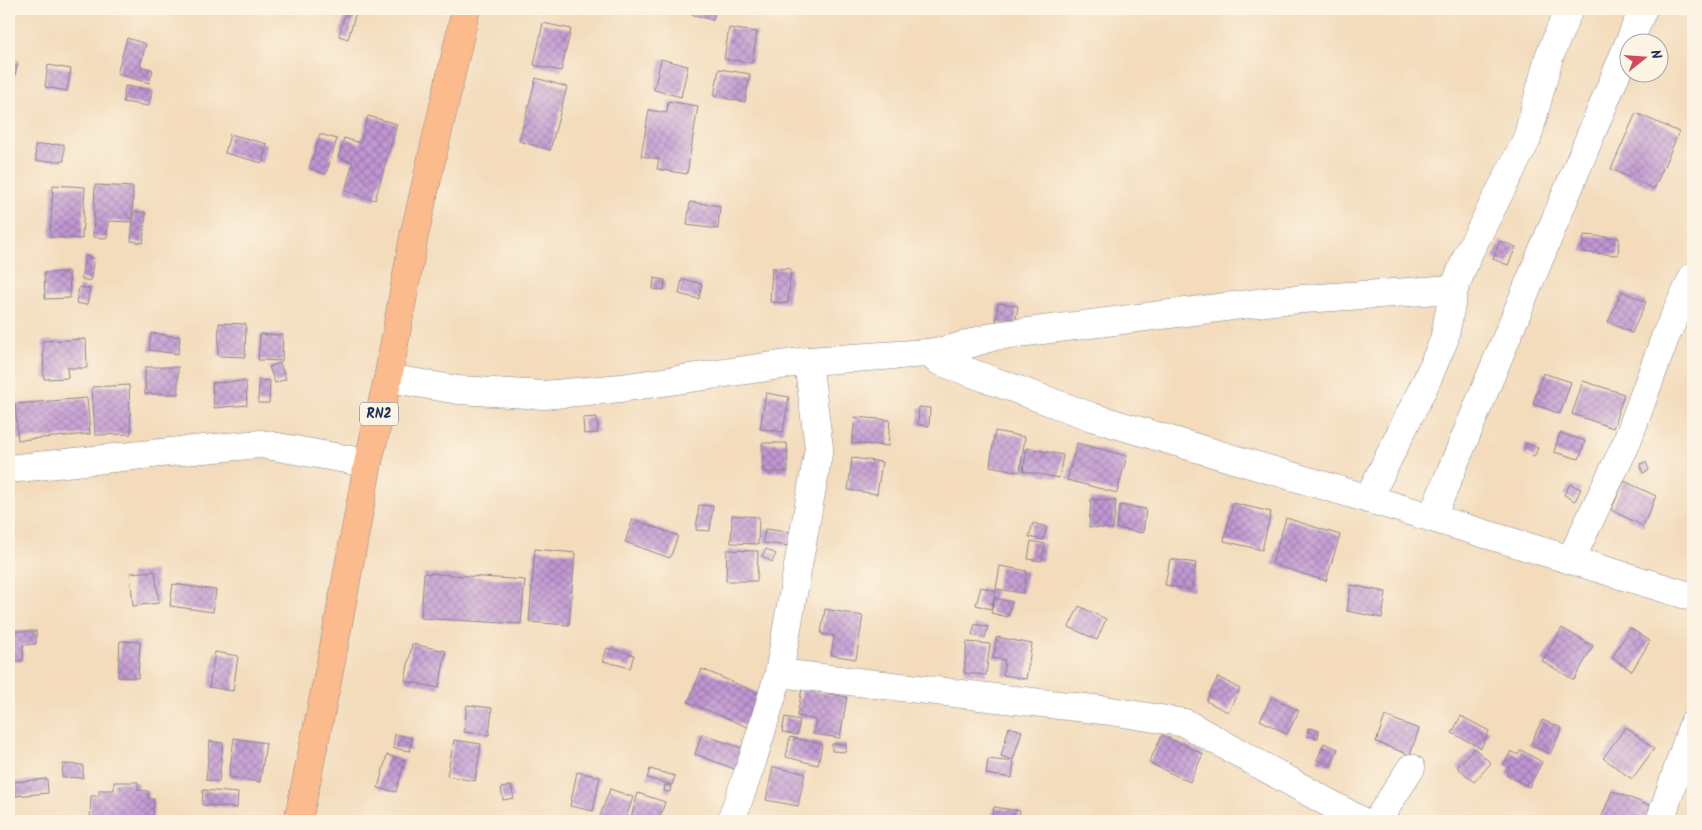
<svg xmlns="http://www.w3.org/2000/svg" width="1702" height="830" font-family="Kalam,sans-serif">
<defs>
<pattern id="building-cross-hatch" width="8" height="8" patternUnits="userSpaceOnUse" patternTransform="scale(1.25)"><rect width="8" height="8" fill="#c196d2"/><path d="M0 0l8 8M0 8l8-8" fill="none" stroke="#9c7bae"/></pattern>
</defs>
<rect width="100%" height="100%" fill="#fcf5e5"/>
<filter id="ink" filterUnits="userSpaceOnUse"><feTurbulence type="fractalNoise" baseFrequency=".02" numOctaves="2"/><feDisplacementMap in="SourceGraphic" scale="10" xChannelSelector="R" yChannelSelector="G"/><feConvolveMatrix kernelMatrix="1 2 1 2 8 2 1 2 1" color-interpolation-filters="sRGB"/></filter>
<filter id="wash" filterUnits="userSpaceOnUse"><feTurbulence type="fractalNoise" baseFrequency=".0096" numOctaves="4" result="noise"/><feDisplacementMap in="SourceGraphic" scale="20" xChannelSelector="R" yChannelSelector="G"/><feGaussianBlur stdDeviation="1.12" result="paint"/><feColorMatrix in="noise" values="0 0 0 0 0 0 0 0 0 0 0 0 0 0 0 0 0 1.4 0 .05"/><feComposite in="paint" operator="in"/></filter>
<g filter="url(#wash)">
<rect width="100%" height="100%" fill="#f3dbbb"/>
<g id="blocks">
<g fill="url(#building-cross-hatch)">
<path d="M80,9h21l-1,5z"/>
<path d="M346,9l10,3 -8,27 -9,-3z"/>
<path d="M672,9h44l-3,11z"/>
<path d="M543,23l28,6 -10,42 -27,-6z"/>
<path d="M729,28l28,4 -5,31 -28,-4z"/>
<path d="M127,38l19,6 -6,22 13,4 -4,13 -32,-9z"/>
<path d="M661,59l27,7 -7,31 -27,-7z"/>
<path d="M9,60l9,3 -7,27 -2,-1z"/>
<path d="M48,65l23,4 -4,22 -22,-4z"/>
<path d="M719,69l31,5 -5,28 -31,-6z"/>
<path d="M536,78l31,9 -17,63 -31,-9z"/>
<path d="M125,86l27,4 -3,16 -26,-4z"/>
<path d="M668,101l30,5 -11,68 -30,-5 2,-10 -18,-3 8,-46 18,3z"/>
<path d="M1636,113l43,19 -25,57 -43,-20z"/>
<path d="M368,116l29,8 -22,76 -30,-9 8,-29 -15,-4 6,-20 16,5z"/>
<path d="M230,134l37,10 -5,19 -37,-10z"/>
<path d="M320,134l17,5 -11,35 -17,-6z"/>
<path d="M64,144v17h-28l-1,-16z"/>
<path d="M53,185l32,2 -3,52 -32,-2z"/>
<path d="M95,185l38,2 -1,35 -24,-1 -1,17 -14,-1z"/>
<path d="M690,202l30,4 -2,23 -31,-4z"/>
<path d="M134,211l12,2 -3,30 -12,-2z"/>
<path d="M1584,235l35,3 -1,17 -36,-3z"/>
<path d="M1500,241l16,6 -8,18 -15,-6z"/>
<path d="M85,256l9,2 -4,23 -9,-2z"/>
<path d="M772,268l19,1 -3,34 -18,-1z"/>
<path d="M69,272l1,26 -25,1 -1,-26z"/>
<path d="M654,278l11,2 -1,10 -11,-1z"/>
<path d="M682,279l20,5 -3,15 -20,-5z"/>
<path d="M79,287l11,2 -3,16 -11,-2z"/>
<path d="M1622,291l24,11 -14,31 -24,-11z"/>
<path d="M998,303l20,3 -3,19 -19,-2z"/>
<path d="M219,323l27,1 -1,33 -27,-1z"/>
<path d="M151,333l29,4 -2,17 -29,-4z"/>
<path d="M260,334l23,1 -1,26 -24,-1z"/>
<path d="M86,339l1,29h-20l1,10 -24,1 -1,-38z"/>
<path d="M280,363l6,16 -11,4 -6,-16z"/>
<rect x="145" y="367" width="33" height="27"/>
<path d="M1543,373l28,9 -11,32 -27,-10z"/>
<path d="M259,380l11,1 -1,22h-11z"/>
<path d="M246,381l1,24 -33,3 -2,-25z"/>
<path d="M1583,381l41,13 -11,34 -41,-14z"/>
<path d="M129,385l2,49 -36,1 -3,-48z"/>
<path d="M766,393l23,4 -6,35 -23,-3z"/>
<path d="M87,398l3,36 -72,6 -3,-36z"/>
<path d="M919,407l11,1 -1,18 -11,-1z"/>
<path d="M597,417l1,16 -14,1 -1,-16z"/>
<path d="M855,417l35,3 -2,26 -36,-3z"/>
<path d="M995,431l30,6 -5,35 -30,-6z"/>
<path d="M1560,433l25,8 -6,18 -25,-7z"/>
<path d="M762,443h25l1,29h-25z"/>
<path d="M1077,443l50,13 -10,37 -50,-13z"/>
<path d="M1526,443l12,5 -4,9 -11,-5z"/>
<path d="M1027,448l36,7 -4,23 -36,-7z"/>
<path d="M852,458l30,4 -5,32 -29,-4z"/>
<path d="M1646,462l3,8 -6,3 -3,-9z"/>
<path d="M1624,481l32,15 -13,30 -32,-16z"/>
<path d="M1570,484l11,5 -6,12 -11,-6z"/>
<path d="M1091,499l25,2 -3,28 -24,-2z"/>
<path d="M1233,503l38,9 -9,38 -38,-9z"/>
<path d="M699,505l14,1 -3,25 -14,-1z"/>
<path d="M1120,505l26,4 -3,24 -27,-5z"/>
<path d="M732,515l27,2 -1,27 -27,-1z"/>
<path d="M1286,518l54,17 -14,46 -54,-17z"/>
<path d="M633,519l45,17 -8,22 -45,-16z"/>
<path d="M1033,523l14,4 -4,13 -14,-3z"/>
<path d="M765,529l26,3 -2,14 -26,-3z"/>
<path d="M1031,541l14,3 -3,17 -14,-2z"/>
<path d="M535,549l40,4 -6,72 -40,-3z"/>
<path d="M766,549l10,5 -4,8 -10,-6z"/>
<path d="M727,550l31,1 -1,30h-31z"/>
<path d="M1170,559l26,4 -4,27 -27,-5z"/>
<path d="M1000,566l27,5 -4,22 -27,-4z"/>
<path d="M155,571l4,32 -26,3 -3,-33z"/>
<path d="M424,573l101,7 -4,44 -100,-6z"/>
<path d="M173,584l43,6 -3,22 -43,-6z"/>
<path d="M1351,585l35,7 -4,26 -35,-7z"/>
<path d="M981,587l15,4 -5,18 -15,-4z"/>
<path d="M995,598l17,4 -4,15 -17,-4z"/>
<path d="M1079,606l27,13 -9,21 -28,-13z"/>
<path d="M825,609l38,7 -7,43 -25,-4 3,-19 -13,-2z"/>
<path d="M975,624l13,3 -3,11 -13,-3z"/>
<path d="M1562,628l31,18 -19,34 -32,-19z"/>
<path d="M1630,628l20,13 -18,30 -20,-13z"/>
<path d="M9,631h27v13l-13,1v16h-14z"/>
<path d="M997,637l35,7 -6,35 -23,-4 2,-15 -12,-2z"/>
<path d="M120,641l20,1 -2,36 -20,-1z"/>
<path d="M967,642l23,2 -4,31 -22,-2z"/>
<path d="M412,644l34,7 -7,37 -34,-7z"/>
<path d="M607,648l27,7 -4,13 -27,-7z"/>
<path d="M215,652l23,4 -5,35 -24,-4z"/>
<path d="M702,669l61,26 -13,33 -62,-26z"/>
<path d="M1218,677l22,12 -12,23 -22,-11z"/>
<path d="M802,689l45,8 -7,41 -27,-4 3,-14 -19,-4z"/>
<path d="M1272,697l27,14 -12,23 -27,-14z"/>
<path d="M467,705l25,3 -3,27 -25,-3z"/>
<path d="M1385,716l34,13 -9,26 -34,-13z"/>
<path d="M1461,716l28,15 -8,17 -29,-15z"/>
<path d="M785,717l15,3 -3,15 -15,-3z"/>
<path d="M1542,720l20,8 -12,26 -20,-9z"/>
<path d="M1009,727l13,4 -9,29 -12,-4z"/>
<path d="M1626,727l28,22 -22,30 -29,-21z"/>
<path d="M1308,728l11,2 -1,8 -11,-2z"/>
<path d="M395,734l17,4 -2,13 -17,-3z"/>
<path d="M702,734l42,15 -7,21 -42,-16z"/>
<path d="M1162,735l41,19 -13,28 -41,-19z"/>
<path d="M790,737l32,7 -4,21 -32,-8z"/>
<path d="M234,738l32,5 -6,39 -31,-5z"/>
<path d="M454,740l27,4 -6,37 -28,-5z"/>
<path d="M210,741l13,2 -4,39 -13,-2z"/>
<path d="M1324,743l14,6 -7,17 -14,-6z"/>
<path d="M832,744h14v8l-14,-1z"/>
<path d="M1474,748l17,15 -17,19 -17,-15z"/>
<path d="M1521,750l21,12 -13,25 -23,-12 4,-7 -6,-4 7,-13 7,4z"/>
<path d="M387,755l18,5 -9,32 -18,-4z"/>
<path d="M988,759l26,3 -2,16 -26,-4z"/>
<path d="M63,764l20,1v13l-21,-1z"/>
<path d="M773,767l32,6 -7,33 -32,-6z"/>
<path d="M650,769l25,7 -3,9 -25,-7z"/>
<path d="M577,772l23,5 -7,34 -23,-5z"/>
<path d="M47,779l1,14 -33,3 -2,-14z"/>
<path d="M114,782h24v8l10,1v8h6l-1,22h-63l1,-25h8v-6h15z"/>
<path d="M665,785l6,1 -1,6 -6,-1z"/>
<path d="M511,786l3,12 -11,2 -2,-12z"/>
<path d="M610,789l23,8 -8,24h-27z"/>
<path d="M203,790l35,3 -1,15 -35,-3z"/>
<path d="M1612,791l39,15 -6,15h-45z"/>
<path d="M638,793l27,9 -6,19h-29z"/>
<path d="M994,807l26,4 -2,10h-27z"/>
<path d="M12,815l34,5v1h-35z"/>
<path d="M753,817l10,4h-12z"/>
</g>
</g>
</g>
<g filter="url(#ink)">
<use href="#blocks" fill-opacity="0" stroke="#87858c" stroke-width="1"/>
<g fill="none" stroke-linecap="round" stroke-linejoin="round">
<g stroke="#87858c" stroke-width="29">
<g id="minor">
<path d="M928,353l24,-4 43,-13 278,-35 181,-12"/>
<path d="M388,378l70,12 86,5 77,-7 187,-27 120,-8 11,8 153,56 314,93 287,87"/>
<path d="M9,469l161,-17 91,-8 107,19"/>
<path d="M1368,499l58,-117 18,-42 10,-51 14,-35 59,-115 22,-82 20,-48"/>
<path d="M1432,517l211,-508"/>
<path d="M1571,559l55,-115 40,-109 27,-58"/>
<path d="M779,673l332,38 74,12 176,98"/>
<path d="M731,821l21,-59 27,-89 40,-225 -11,-87"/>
<path d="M1377,821l34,-53"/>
<path d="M1660,821l33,-97"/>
</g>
</g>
<g stroke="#87858c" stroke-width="29">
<path id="highway" d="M298,821l34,-164 36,-194 20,-85 26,-142 52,-227"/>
</g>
<use href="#minor" stroke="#fff" stroke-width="28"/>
<use href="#highway" stroke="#fbbb8c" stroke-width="28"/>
</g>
</g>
<g text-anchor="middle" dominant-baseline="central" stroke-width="4.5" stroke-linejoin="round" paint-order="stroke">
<rect fill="#fcf5e5" stroke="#5e6a86" stroke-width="1" x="360" y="402.5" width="38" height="23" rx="4"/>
<g font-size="14" font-weight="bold" fill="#1b2f5e">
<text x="379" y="414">RN2</text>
</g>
</g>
<rect width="1702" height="830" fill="none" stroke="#fcf5e5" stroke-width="30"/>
<g transform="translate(1644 58) rotate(73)"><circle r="24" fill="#fcf5e5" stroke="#a2a6af"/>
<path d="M0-4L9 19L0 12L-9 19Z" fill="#d1495b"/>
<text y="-8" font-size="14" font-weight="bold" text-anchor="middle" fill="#1b2f5e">N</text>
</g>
</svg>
